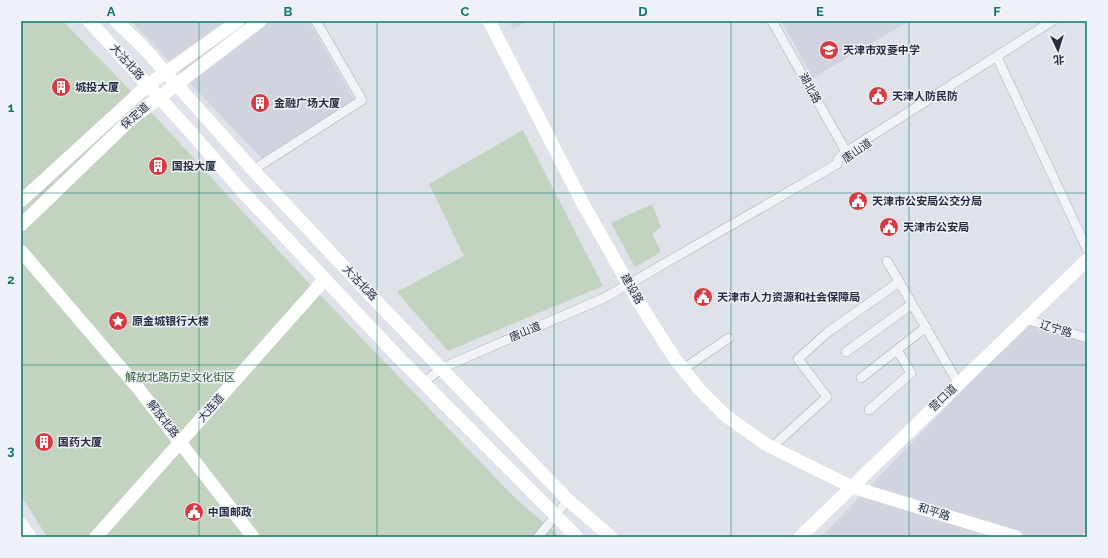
<svg xmlns="http://www.w3.org/2000/svg" width="1108" height="558" font-family="Raleway,'Noto Sans SC',sans-serif">
<rect width="100%" height="100%" fill="#dfe2e9"/>
<g fill="#d1d4de">
<path d="M131,21h178l46,81 -92,58z"/>
<path d="M509,21h20l-16,8z"/>
<path d="M781,21h128l-96,57z"/>
<path d="M1026,324l61,19v194h-266z"/>
</g>
<g fill="#c2d4bf">
<path d="M21,21h42l88,91 153,166 211,220 45,39h-513l-26,-42z"/>
<path d="M523,130l80,156 -155,65 -51,-59 67,-36 -35,-72z"/>
<path d="M652,204l9,23 -9,7 9,18 -26,15 -24,-44z"/>
</g>
<g fill="none" stroke-linecap="round" stroke-linejoin="round">
<g stroke="#a8acb7" stroke-width="10">
<g id="street">
<path d="M772,21l76,134"/>
<path d="M997,57l90,192"/>
<path d="M253,170l109,-70 -46,-79"/>
<path d="M887,261l71,122"/>
<path d="M1025,319l62,19"/>
<path d="M846,352l66,-48"/>
<path d="M683,369l46,-31"/>
<path d="M861,378l65,-51"/>
<path d="M423,383l19,-15 162,-70 25,-14 208,-120 1,-5 8,-7 206,-131"/>
<path d="M869,410l42,-37 -14,-23"/>
<path d="M772,447l55,-50 -29,-38 30,-27 71,-50"/>
<path d="M538,537l30,-37"/>
<path d="M1086,537l1,-1"/>
</g>
</g>
<use href="#street" stroke="#f2f3f7" stroke-width="9"/>
<g stroke="#fff" stroke-width="13">
<path d="M89,21l98,107 53,61 161,171 176,177"/>
<path d="M116,21l26,25 111,124 123,131 192,199 43,37"/>
<path d="M489,21l92,179 57,101 37,58 24,30 27,27 41,29 85,42 164,50"/>
<path d="M21,201l127,-116 90,-64"/>
<path d="M21,225l110,-106 129,-98"/>
<path d="M21,251l117,137 115,149"/>
<path d="M21,524l9,13"/>
<path d="M96,537l229,-258"/>
<path d="M800,537l287,-277"/>
</g>
</g>
<path fill="none" stroke="#0f766e" stroke-width="1" stroke-opacity="0.55" d="M199,21v516M377,21v516M554,21v516M731,21v516M909,21v516M21,193h1066M21,365h1066"/>
<defs>
<g id="school-disc" transform="scale(1)"><circle r="9.5" fill="#d83a40" stroke="#eef1f7"/><path d="M0-5L7-2L0 1L-7-2ZM-4 1L0 2.5L4 1V4Q0 6-4 4Z" fill="#fff"/></g>
<g id="building-disc" transform="scale(1)"><circle r="9.5" fill="#d83a40" stroke="#eef1f7"/><path d="M-4-6H4V6H1V3H-1V6H-4ZM-2.5-4.3h1.7v1.8h-1.7ZM.8-4.3h1.7v1.8H.8ZM-2.5-1h1.7V.8h-1.7ZM.8-1h1.7V.8H.8Z" fill="#fff"/></g>
<g id="civic-disc" transform="scale(1)"><circle r="9.5" fill="#d83a40" stroke="#eef1f7"/><path d="M-.6-6.5H3V-4.5H.6V-3L4-1V1h2V6H-6V1h2V-1L-.6-3ZM-1.2 2.5V6h2.4V2.5Z" fill="#fff"/></g>
<g id="sight-disc" transform="scale(1)"><circle r="9.5" fill="#d83a40" stroke="#eef1f7"/><path d="M0-6L1.8-2.2L6-1.7L2.9 1.2L3.7 5.4L0 3.3L-3.7 5.4L-2.9 1.2L-6-1.7L-1.8-2.2Z" fill="#fff"/></g>
</defs>
<g fill-rule="evenodd">
<use href="#school-disc" x="829" y="50"/>
<use href="#building-disc" x="61" y="87"/>
<use href="#civic-disc" x="878" y="96"/>
<use href="#building-disc" x="260" y="103"/>
<use href="#building-disc" x="158" y="166"/>
<use href="#civic-disc" x="858" y="201"/>
<use href="#civic-disc" x="889" y="227"/>
<use href="#civic-disc" x="703" y="297"/>
<use href="#sight-disc" x="118" y="321"/>
<use href="#building-disc" x="44" y="442"/>
<use href="#civic-disc" x="194" y="512"/>
</g>
<g text-anchor="middle" dominant-baseline="central" stroke-width="3" stroke-linejoin="round" paint-order="stroke">
<g font-size="11" font-weight="bold" fill="#262d41" stroke="#eef1f7" text-anchor="start">
<text x="843" y="50">天津市双菱中学</text>
<text x="75" y="87">城投大厦</text>
<text x="892" y="96">天津人防民防</text>
<text x="274" y="103">金融广场大厦</text>
<text x="172" y="166">国投大厦</text>
<text x="872" y="201">天津市公安局公交分局</text>
<text x="903" y="227">天津市公安局</text>
<text x="717" y="297">天津市人力资源和社会保障局</text>
<text x="132" y="321">原金城银行大楼</text>
<text x="58" y="442">国药大厦</text>
<text x="208" y="512">中国邮政</text>
</g>
<g font-size="11" fill="#262d41" stroke="#eef1f7">
<text transform="translate(127 62) rotate(48)">大沽北路</text>
<text transform="translate(810 88) rotate(61)">湖北路</text>
<text transform="translate(135 116) rotate(-41)">保定道</text>
<text transform="translate(857 151) rotate(-35)">唐山道</text>
<text transform="translate(360 283) rotate(46)">大沽北路</text>
<text transform="translate(632 289) rotate(60)">建设路</text>
<text transform="translate(1056 329) rotate(17)">辽宁路</text>
<text transform="translate(525 332) rotate(-23)">唐山道</text>
<text transform="translate(943 398) rotate(-44)">营口道</text>
<text transform="translate(211 408) rotate(-49)">大连道</text>
<text transform="translate(163 419) rotate(52)">解放北路</text>
<text transform="translate(934 512) rotate(17)">和平路</text>
</g>
<g font-size="11" fill="#365e33" stroke="#eef1f7">
<text x="180" y="377">解放北路历史文化街区</text>
</g>
</g>
<rect width="1108" height="558" fill="none" stroke="#eef1f7" stroke-width="44"/>
<g transform="translate(1058 50) rotate(176)" stroke="#eef1f7" stroke-width="3" paint-order="stroke">
<path d="M0-3L7 15L0 10L-7 15Z" fill="#262d41"/>
<text y="-6" font-size="11" font-weight="bold" text-anchor="middle" fill="#262d41">北</text>
</g>
<rect x="22" y="22" width="1064" height="514" fill="none" stroke="#0f766e" stroke-width="1.5"/>
<g font-size="13" text-anchor="middle" font-weight="bold" fill="#0f766e">
<text x="111" y="16">A</text>
<text x="288" y="16">B</text>
<text x="465" y="16">C</text>
<text x="643" y="16">D</text>
<text x="820" y="16">E</text>
<text x="997" y="16">F</text>
<text x="11" y="112">1</text>
<text x="11" y="284">2</text>
<text x="11" y="455">3</text>
</g>
</svg>
